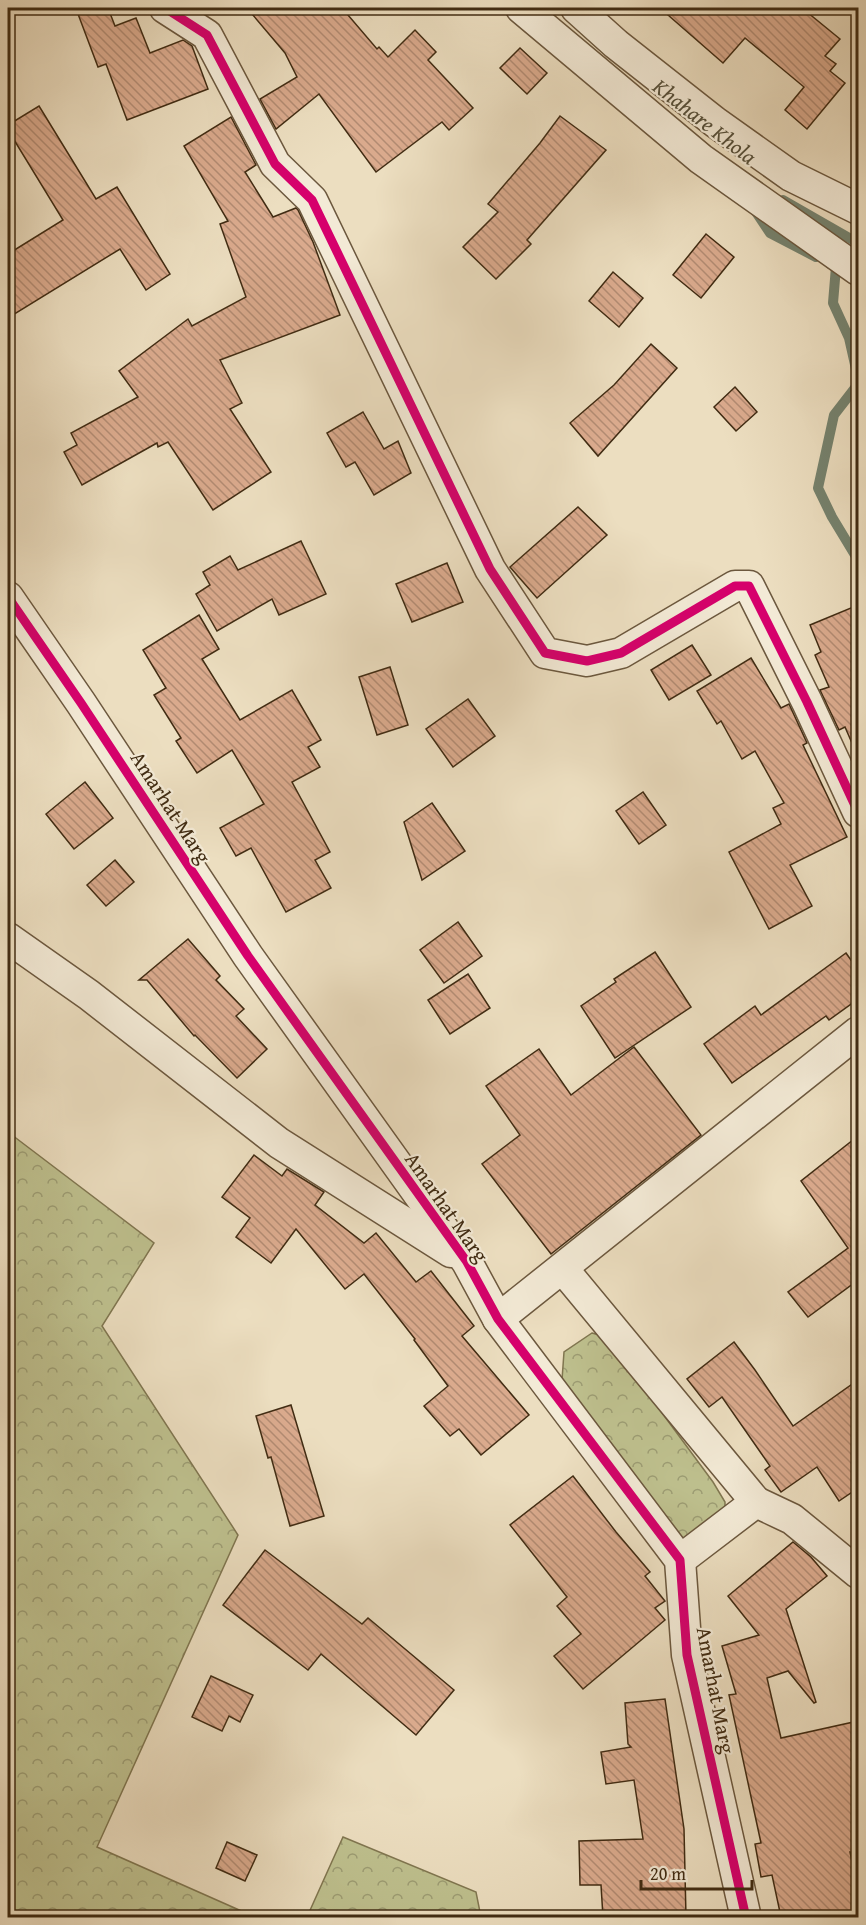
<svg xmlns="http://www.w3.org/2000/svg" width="866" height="1925" font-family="'Gentium Book Plus',serif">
<defs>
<pattern id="forest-crowns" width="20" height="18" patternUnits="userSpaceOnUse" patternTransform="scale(1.5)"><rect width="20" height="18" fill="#bec08e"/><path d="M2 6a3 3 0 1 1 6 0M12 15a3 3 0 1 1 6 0" fill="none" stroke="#9c9c73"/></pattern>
<pattern id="building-back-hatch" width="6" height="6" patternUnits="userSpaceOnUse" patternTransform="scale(1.5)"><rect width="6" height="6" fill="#daaa8d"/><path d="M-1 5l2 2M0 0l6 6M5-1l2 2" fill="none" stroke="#b28b72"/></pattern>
</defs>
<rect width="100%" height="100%" fill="#ecdec0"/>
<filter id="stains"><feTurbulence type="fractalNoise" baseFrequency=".00333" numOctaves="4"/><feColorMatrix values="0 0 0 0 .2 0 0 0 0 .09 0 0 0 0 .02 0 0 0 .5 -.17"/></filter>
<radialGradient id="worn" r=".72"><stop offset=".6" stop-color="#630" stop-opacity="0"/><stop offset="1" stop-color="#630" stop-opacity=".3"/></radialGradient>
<g fill="url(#forest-crowns)" stroke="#807650" stroke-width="1.5">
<path d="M8,1132l146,111 -52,83 136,209 -141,312 158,70h-247z"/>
<path d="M592,1333l14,4 107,145 12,20v19l-38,23 -125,-164 2,-28z"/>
<path d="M343,1837l133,55 5,25h-174z"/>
</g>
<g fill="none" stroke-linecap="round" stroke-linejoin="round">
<g stroke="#76836f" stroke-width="10">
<path d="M783,200l75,43"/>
<path d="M754,209l16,24 46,24"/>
<path d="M830,264l6,3 -3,36 16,35 9,40"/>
<path d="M858,384l-24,31 -16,73 14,29 26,43"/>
</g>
</g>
<g fill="url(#building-back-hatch)" stroke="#412c13" stroke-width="1.5">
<path d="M95,8h13l7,18 21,-8 14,35 33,-13 9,6 16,43 -81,31 -21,-56 -8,3 -20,-53z"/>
<path d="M247,8h95l35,41 2,-2 9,10 27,-27 21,22 -8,8 45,48 -24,22 -7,-8 -66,50 -57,-78 -43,35 -16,-30 37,-22 -12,-24z"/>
<path d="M660,8h142l38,31 -15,17 11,8 -6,7 15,12 -38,46 -22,-19 19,-23 -59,-49 -22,25z"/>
<path d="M520,48l27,25 -20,21 -27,-26z"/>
<path d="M39,106l57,93 21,-12 53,87 -24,16 -26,-41 -112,69v-64l55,-34 -55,-90v-5z"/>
<path d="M560,116l46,34 -79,90 4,4 -35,35 -33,-32 35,-35 -10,-8 52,-61z"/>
<path d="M231,117l25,48 -11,7 28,45 23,-9 2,2 15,32 27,73 -120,45 22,43 -12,6 41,63 -58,38 -45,-68 -10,5 -1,-4 -75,42 -18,-33 13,-7 -6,-12 67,-36 -19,-26 69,-52 4,7 54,-29 -26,-73 8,-3 -44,-75z"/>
<path d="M706,234l28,23 -33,41 -28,-23z"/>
<path d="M613,272l30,26 -24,29 -30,-26z"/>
<path d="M651,344l26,24 -79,88 -28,-33 44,-38z"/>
<path d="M735,387l22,25 -21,19 -22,-24z"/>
<path d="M363,412l21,37 14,-8 13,32 -37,22 -19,-33 -9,5 -19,-34z"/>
<path d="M578,507l29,28 -70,63 -27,-31z"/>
<path d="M301,541l25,53 -47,21 -7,-16 -55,32 -21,-37 14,-9 -7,-13 27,-16 8,14z"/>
<path d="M447,563l16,39 -51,20 -16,-38z"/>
<path d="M858,605v152l-13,-30 -6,3 -19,-40 9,-3 -14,-32 6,-3 -11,-27z"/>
<path d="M199,615l20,34 -17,10 38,61 52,-30 29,50 -13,7 12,20 -28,15 38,70 -15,8 16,28 -45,24 -35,-64 -15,8 -16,-28 44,-24 -32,-54 -35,23 -21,-32 5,-3 -27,-43 12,-7 -23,-38z"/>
<path d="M692,645l19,30 -42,25 -18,-30z"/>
<path d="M751,658l30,50 8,-4 18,39 -4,2 44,92 -57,28 22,41 -43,23 -40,-77 52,-28 -8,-16 11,-5 -29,-52 -13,8 -21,-38 -4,3 -20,-33z"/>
<path d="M390,667l18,58 -31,10 -18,-58z"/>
<path d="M468,699l27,37 -42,31 -27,-38z"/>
<path d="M85,782l28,36 -39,31 -28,-35z"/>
<path d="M643,792l23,33 -27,19 -23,-33z"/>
<path d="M432,803l33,48 -43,29 -18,-58z"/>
<path d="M115,860l19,22 -28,24 -19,-21z"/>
<path d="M458,922l24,34 -38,27 -24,-33z"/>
<path d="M188,939l32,37 -4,4 28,29 -8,7 31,33 -30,29 -42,-43 -1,1 -47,-56h-8z"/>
<path d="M655,952l36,55 -76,51 -34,-52 35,-24 -2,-3z"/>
<path d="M846,953l12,17v29l-29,21 -3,-4 -94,67 -28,-39 51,-38 6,9z"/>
<path d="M468,974l22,34 -40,26 -22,-34z"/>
<path d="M634,1047l67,88 -150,119 -69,-90 38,-29 -34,-49 53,-37 32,46z"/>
<path d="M858,1136v144l-50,37 -20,-25 60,-44 -47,-67z"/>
<path d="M254,1155l28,21 5,-7 37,23 -9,13 49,38 12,-10 40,49 15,-11 43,55 -12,10 67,79 -48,40 -22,-26 -9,7 -26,-30 24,-20 -34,-46 1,-1 -51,-65 -19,15 -49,-60 -25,34 -35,-26 14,-19 -28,-21z"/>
<path d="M734,1342l21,28 38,56 65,-46v108l-19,13 -22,-34 -36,25 -16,-22 5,-4 -48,-69 -13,10 -22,-28z"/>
<path d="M291,1405l33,111 -34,10 -19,-69 -3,1 -12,-42z"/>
<path d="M573,1476l43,56 34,40 -5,4 20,25 -10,7 10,12 -82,69 -29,-33 27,-22 -24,-28 10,-9 -57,-72z"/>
<path d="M793,1542l18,15 16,19 -41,33 30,93 -2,1 -26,-32 -21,7 14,60 77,-17v131h-8l8,38v27h-77l-9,-42 -11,2 -6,-33 6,-1 -32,-148 7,-1 -14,-48 37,-11 -31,-39z"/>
<path d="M265,1550l97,74 6,-6 86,72 -38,45 -95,-81 -13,16 -85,-65z"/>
<path d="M211,1676l42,19 -13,27 -11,-6 -7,15 -30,-14z"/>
<path d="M665,1699l19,130 2,88h-83l-2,-32h-21l-1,-44 64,-2 -9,-59 -28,4 -5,-32 30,-5 -3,-3 -3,-41z"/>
<path d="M227,1842l30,13 -12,26 -29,-13z"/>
</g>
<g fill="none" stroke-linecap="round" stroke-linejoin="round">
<g stroke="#6c583e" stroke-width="33">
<g id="street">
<path d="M165,8l42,27 68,129 37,36 178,369 55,84 42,8 34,-8 114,-67h14l58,116 51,110"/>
<path d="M521,8l180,151 157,111"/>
<path d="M576,8l40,36 99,78 76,54 67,33"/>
<path d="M8,597l73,106 167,253 219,306 31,57 182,241 7,95 59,263"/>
<path d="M8,938l81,57 190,148 172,109"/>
<path d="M563,1269l193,233"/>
<path d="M498,1319l360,-287"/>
<path d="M680,1560l76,-58 36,17 66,54"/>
</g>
</g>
<use href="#street" stroke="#f3ead6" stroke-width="30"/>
<g stroke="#f3ead6" stroke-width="13">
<g id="cycleway">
<path d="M165,8l42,27 68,129 37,36 178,369 55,84 42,8 34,-8 114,-67h14l58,116 51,110"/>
<path d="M8,597l73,106 167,253 219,306 31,57 182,241 7,95 59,263"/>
</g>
</g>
<use href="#cycleway" stroke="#d6006c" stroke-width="9"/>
</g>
<g text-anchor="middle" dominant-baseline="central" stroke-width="4.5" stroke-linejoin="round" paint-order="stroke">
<g font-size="21" fill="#412c13" stroke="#f3ead6">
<text transform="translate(171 807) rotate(57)">Amarhat Marg</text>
<text transform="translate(447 1207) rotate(55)">Amarhat Marg</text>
<text transform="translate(716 1690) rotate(79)">Amarhat Marg</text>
</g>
<g font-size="22" font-style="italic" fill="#57503a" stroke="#f3ead6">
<text transform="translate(705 121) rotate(38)">Khahare Khola</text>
</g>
</g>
<rect width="866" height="1925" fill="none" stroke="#ecdec0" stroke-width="30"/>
<rect x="9" y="9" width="848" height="1907" fill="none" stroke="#412c13" stroke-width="3"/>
<rect x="15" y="15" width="836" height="1895" fill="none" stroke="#412c13" stroke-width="1.5"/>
<path d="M641 1880v9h111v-9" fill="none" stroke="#412c13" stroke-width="3"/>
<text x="650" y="1880" font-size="18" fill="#412c13" stroke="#f3ead6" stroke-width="4.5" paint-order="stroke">20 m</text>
<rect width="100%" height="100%" filter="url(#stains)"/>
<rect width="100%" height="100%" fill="url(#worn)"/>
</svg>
